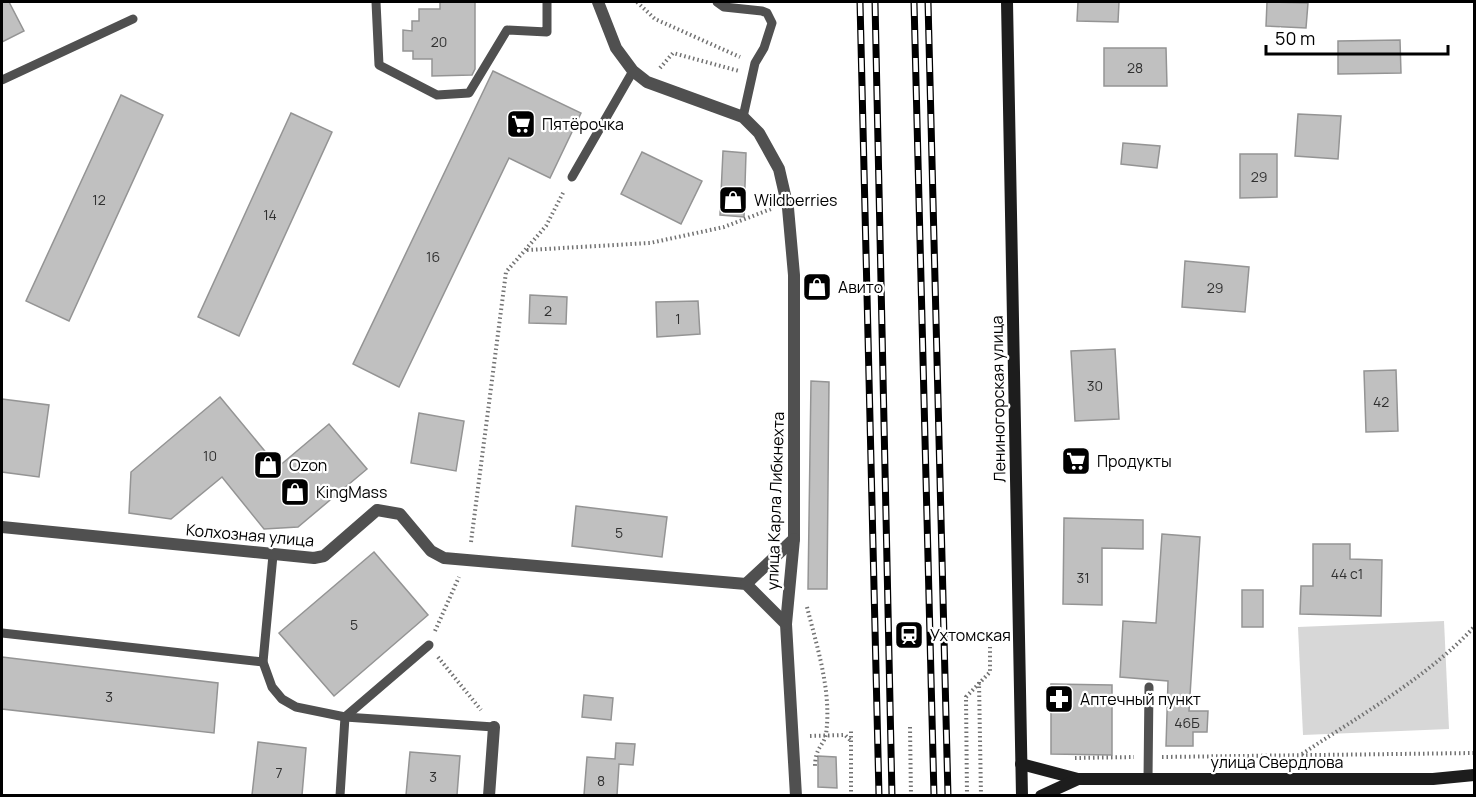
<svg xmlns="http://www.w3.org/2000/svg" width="1476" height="797" font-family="Manrope,sans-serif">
<rect width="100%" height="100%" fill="#fff"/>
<path fill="#d7d7d7" d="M1444,621l5,108 -146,6 -5,-108z"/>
<g fill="#c0c0c0" stroke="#949494" stroke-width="1.5">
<path d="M2,2h7l15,29 -22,11z"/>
<path d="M440,2h35v67l-3,6 -40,1v-17h-19v-8h-10v-21l9,1v-10h7v-12h21z"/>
<path d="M1078,2h41l-1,20 -41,-1z"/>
<path d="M1267,2l41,1 -2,25 -40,-2z"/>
<path d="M1400,40l1,33 -63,1v-33z"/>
<path d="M1104,48h62l1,38h-63z"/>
<path d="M493,71l88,42 -31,65 -41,-20 -110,229 -46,-23z"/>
<path d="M121,95l42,20 -94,206 -43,-20z"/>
<path d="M291,113l41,19 -93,204 -41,-19z"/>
<path d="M1298,114l43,2 -3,43 -43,-3z"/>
<path d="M1123,143l37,3 -3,22 -36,-4z"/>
<path d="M723,151l23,2 -2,64 -24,-2z"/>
<path d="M642,152l60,29 -21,43 -60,-30z"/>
<path d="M1240,154h37v43l-37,1z"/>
<path d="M1185,261l64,6 -4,45 -63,-5z"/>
<path d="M530,295l37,2 -1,27 -37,-1z"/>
<path d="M698,301l2,33 -43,3 -1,-35z"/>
<path d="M1115,349l4,70 -44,2 -4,-70z"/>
<path d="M1396,370l2,61 -32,1 -2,-61z"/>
<path d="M811,381l18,1 -2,207h-19z"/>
<path d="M220,397l58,70 51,-43 38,45 -69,58 -34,2 -42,-52 -51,42 -42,-6 2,-41z"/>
<path d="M2,399l47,6 -10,72 -37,-5z"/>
<path d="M419,413l45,8 -8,50 -45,-8z"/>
<path d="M576,506l91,11 -5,40 -90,-11z"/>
<path d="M1064,518l79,2v29l-41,-1v57l-39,-1z"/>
<path d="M1162,534l38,3 -11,174h19l-1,21h-14v14h-27l2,-65 -48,-4 3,-56 33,2z"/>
<path d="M1313,544h37v15l32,1 -1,56 -81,-2 1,-28h12z"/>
<path d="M374,552l54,63 -94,81 -55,-63z"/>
<rect x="1242" y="590" width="21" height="37"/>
<path d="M2,657l216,26 -4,50 -212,-24z"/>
<path d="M1051,684l61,1v70l-61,-1z"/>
<path d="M584,695l29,3 -2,22 -29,-3z"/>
<path d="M258,742l48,6 -4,47h-50z"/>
<path d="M616,743l19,1 -2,21 -14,-1 -2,31h-33l3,-38 28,2z"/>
<path d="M410,752l50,4 -3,39h-51z"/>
<path d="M818,756l18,1 1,31 -19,-1z"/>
</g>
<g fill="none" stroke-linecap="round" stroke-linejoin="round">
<g stroke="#727272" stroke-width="4" stroke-dasharray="1.5 3" stroke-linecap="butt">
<path d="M637,2l18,17 85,38"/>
<path d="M660,68l13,-15 66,18"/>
<path d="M527,250l123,-7 74,-16 47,-18"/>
<path d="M471,542l35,-270 40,-46 18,-35"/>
<path d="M807,607c10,40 25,85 19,127 -2,12 -11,12 -11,34"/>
<path d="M435,631l24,-54"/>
<path d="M438,657l43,53"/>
<path d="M979,682l2,114"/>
<path d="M910,727l1,69"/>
<path d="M810,736l35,-1 6,6"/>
<path d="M1302,754c57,-38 126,-77 172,-127"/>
<path d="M1162,757l312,-4"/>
<path d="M1075,758l59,-1"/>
<path d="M851,796v-67"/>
<path d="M967,796l-1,-99 24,-25v-25"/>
</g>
<g stroke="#505050" stroke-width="9">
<path d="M376,2l3,63 58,30 32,-2 38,-63 40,2v-30"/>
<path d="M717,2l7,5 38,4 5,2 5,10 -8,25 -9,15 -12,54"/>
<path d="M2,80l131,-61"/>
<path d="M572,177l61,-106"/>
<path d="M273,555l-10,107 9,25 10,12 14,8 49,10 149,10"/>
<path d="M2,633l261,29"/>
<path d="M1148,779l1,-92"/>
<path d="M340,796l5,-79 84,-72"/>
</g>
<g stroke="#505050" stroke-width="12">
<path d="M598,2l18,46 17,23 14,11 96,35 16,16 20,36 9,39 6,67v264l-8,85 10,172"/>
<path d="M2,527l312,31 10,-2 53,-46 23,4 31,37 13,7 302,26 40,40"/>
<path d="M746,584l48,-45"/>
<path d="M489,796l5,-69"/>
</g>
<g stroke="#1d1d1d" stroke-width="12">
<path d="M1007,2l15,794"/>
<path d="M1021,764l57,15h355l41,-4"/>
<path d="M1041,796l37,-17"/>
</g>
<g stroke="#000" stroke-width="7">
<g id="rail">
<path d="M860,2l19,794"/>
<path d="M875,2l17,794"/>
<path d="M914,2l20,794"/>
<path d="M928,2l20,794"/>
</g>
</g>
<use href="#rail" stroke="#fff" stroke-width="4.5" stroke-dasharray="14" stroke-linecap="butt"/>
</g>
<defs>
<g id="supermarket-square" transform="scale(1.5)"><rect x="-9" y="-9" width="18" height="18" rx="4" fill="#000" stroke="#fff"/><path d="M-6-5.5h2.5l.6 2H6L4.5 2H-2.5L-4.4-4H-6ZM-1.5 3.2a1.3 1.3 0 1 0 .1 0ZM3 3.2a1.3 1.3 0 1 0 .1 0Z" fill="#fff"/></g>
<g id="shop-square" transform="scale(1.5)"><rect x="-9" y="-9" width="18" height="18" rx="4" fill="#000" stroke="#fff"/><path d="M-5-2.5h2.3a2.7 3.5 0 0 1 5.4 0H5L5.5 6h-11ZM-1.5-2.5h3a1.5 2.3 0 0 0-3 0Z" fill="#fff"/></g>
<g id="station-square" transform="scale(1.5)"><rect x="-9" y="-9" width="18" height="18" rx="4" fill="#000" stroke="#fff"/><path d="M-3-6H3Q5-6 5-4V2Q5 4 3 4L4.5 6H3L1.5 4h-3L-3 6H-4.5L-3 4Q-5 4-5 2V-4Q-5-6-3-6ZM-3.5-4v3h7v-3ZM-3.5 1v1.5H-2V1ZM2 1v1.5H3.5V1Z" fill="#fff"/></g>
<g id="pharmacy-square" transform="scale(1.5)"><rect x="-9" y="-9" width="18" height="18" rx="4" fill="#000" stroke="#fff"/><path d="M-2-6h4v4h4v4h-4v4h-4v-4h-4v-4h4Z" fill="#fff"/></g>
</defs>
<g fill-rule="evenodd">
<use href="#supermarket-square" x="521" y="124"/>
<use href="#shop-square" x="733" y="200"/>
<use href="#shop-square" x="817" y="287"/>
<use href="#supermarket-square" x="1076" y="461"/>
<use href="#shop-square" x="268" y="465"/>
<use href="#shop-square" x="295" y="492"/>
<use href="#station-square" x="909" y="635"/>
<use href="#pharmacy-square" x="1059" y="699"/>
</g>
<g text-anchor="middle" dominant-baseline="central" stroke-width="4.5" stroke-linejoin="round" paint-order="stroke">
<g font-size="14" fill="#303030">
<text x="439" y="41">20</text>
<text x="1135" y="67">28</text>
<text x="1259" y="176">29</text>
<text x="99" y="199">12</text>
<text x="270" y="214">14</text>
<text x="433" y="256">16</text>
<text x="1215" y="287">29</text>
<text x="548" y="310">2</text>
<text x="678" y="318">1</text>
<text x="1095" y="385">30</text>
<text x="1381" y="401">42</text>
<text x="210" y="455">10</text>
<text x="619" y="532">5</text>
<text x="1347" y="573">44 с1</text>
<text x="1083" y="577">31</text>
<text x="354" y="624">5</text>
<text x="109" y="696">3</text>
<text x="1187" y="722">46Б</text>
<text x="279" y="772">7</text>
<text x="433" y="776">3</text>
<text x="601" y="780">8</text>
</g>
<g font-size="16" fill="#000" stroke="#fff" text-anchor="start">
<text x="542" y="124">Пятёрочка</text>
<text x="754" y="200">Wildberries</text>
<text x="838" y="287">Авито</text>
<text x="1097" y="461">Продукты</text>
<text x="289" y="465">Ozon</text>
<text x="316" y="492">KingMass</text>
<text x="930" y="635">Ухтомская</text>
<text x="1080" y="699">Аптечный пункт</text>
</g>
<g font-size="16" fill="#000" stroke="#fff">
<text transform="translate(998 399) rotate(-91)">Лениногорская улица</text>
<text transform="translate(775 501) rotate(-88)">улица Карла Либкнехта</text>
<text transform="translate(250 535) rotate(5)">Колхозная улица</text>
<text x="1277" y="762">улица Свердлова</text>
</g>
</g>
<rect width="1476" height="797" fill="none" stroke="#000000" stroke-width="6"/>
<path d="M1266 45v9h182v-9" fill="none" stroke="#000000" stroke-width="3"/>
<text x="1275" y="45" font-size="18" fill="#000000" stroke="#ffffff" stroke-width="4.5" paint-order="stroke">50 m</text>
</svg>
